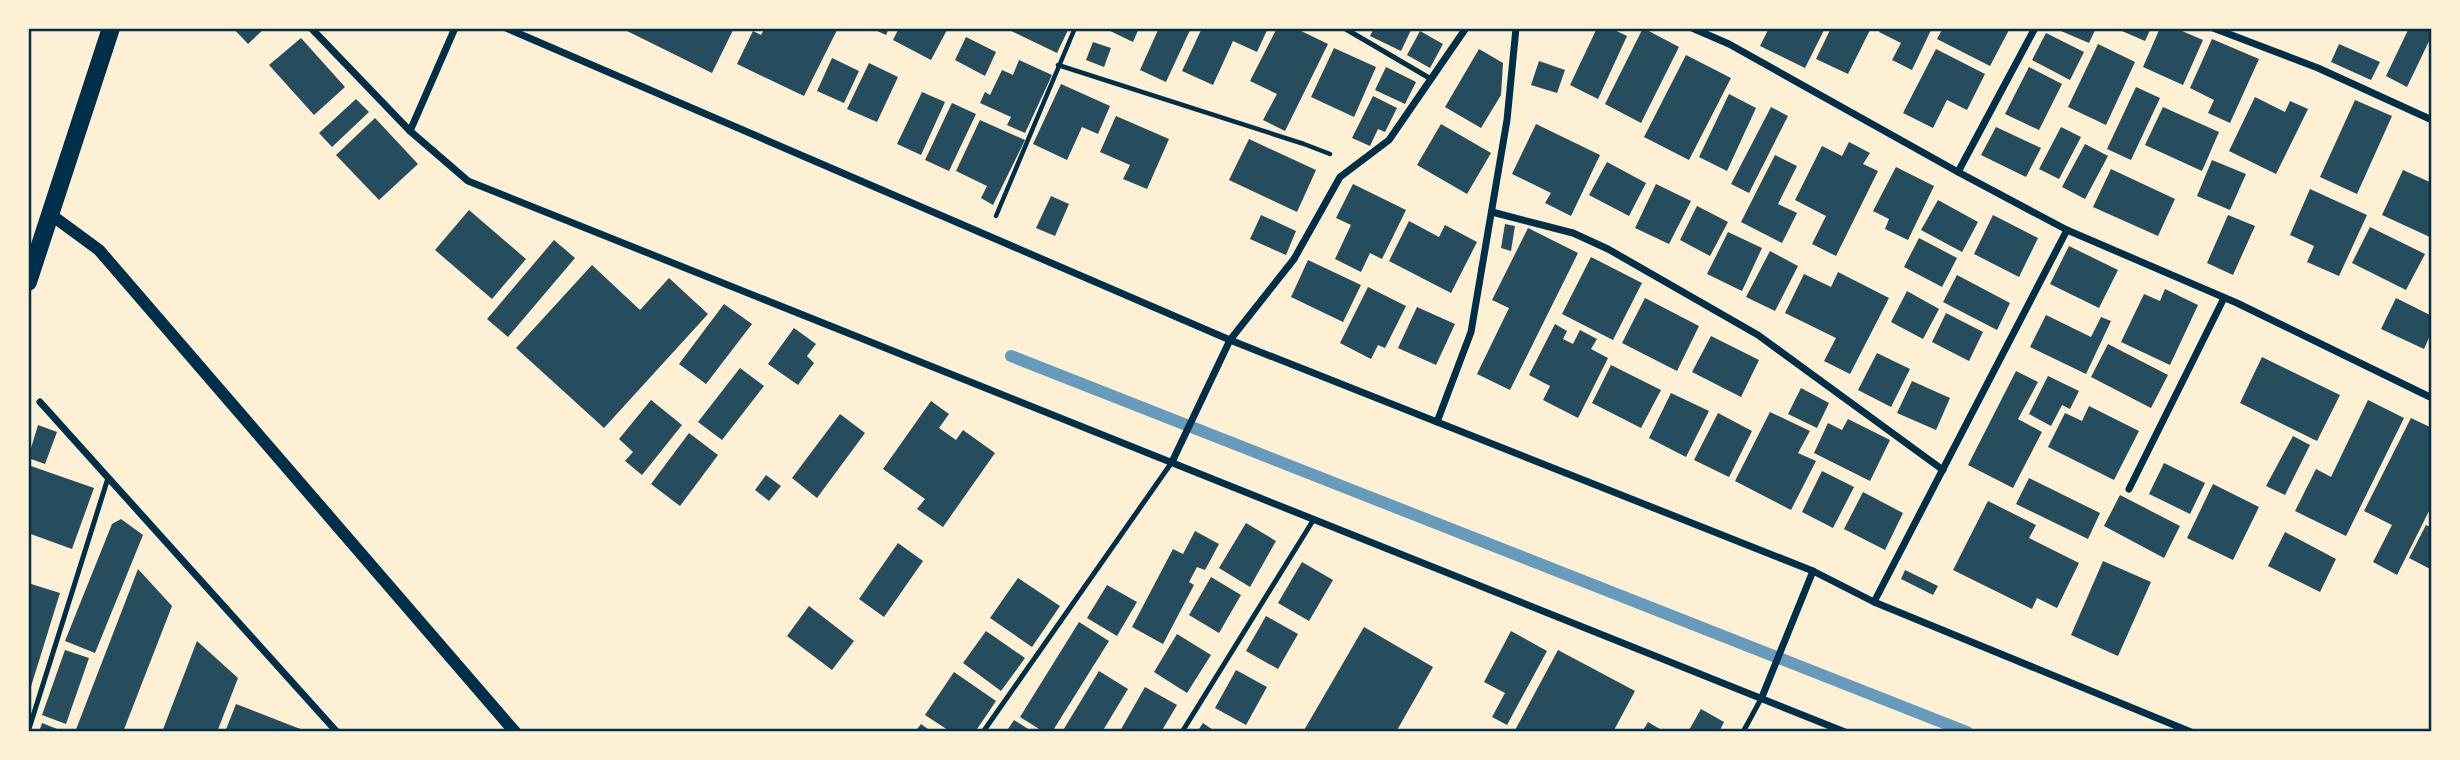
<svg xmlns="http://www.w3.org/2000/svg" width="2460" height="760" font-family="'DejaVu Sans',sans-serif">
<rect width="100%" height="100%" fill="#fdf0d5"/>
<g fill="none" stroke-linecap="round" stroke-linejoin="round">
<path stroke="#669bbc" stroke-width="12" d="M1011,356l956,376"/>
</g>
<g fill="#264d5e">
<path d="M233,28h32l-17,16z"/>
<path d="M621,28h113l-22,45z"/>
<path d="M765,28h73l-34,68 -67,-32 16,-33 8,4z"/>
<path d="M871,28h18l-3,7z"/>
<path d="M899,28h49l-17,32 -38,-20z"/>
<path d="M1005,28h64l-12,25z"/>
<path d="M1104,28h35l-6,14z"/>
<path d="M1159,28h32l-25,54 -26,-12z"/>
<path d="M1202,28h66l-11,24 -24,-11 -20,44 -31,-14z"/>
<path d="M1277,28h18l33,16 -43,87 -22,-11 14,-26 -27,-13z"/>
<path d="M1374,28h34l3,2 -10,21 -31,-15z"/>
<path d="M1597,28h13l17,8 -29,63 -28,-14z"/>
<path d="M1643,28l36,19 -38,76 -36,-19z"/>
<path d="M1769,28h56l-20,40 -45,-22z"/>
<path d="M1831,28h34l5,2 -22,44 -32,-15z"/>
<path d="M1881,28h51l-20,42 -20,-10 9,-17 -22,-11z"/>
<path d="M1943,28h67l-20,38 -53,-27z"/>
<path d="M2054,28h42l-7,15z"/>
<path d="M2115,28h36l-6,13z"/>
<path d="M2160,28h15l28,12 -20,45 -40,-18z"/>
<path d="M2409,28h23v7l-25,52 -21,-11z"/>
<path d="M1420,31l23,13 -13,24 -23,-13z"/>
<path d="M2046,33l38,19 -14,28 -38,-20z"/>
<path d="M966,37l30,15 -11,24 -30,-16z"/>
<path d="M301,38l44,49 -31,28 -45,-50z"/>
<path d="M2212,39l47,20 -29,64 -22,-10 6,-13 -24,-12z"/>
<path d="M1093,42l18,6 -7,19 -18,-7z"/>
<path d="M2098,44l37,18 -29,63 -38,-18z"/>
<path d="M2339,44l41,18 -9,18 -40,-18z"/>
<path d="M1334,48l42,19 -22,50 -43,-20z"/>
<path d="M1479,49l24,14 -2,32 -20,33 -36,-21z"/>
<path d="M1936,49l49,25 -18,36 -20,-10 -14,28 -30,-15z"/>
<path d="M1686,55l45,23 -42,82 -45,-23z"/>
<path d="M832,58l27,13 -15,32 -27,-12z"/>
<path d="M1019,60l33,15 -27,58 -18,-8 4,-8 -31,-14 5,-11 5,3 12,-25 11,5z"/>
<path d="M1539,61l26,9 -8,23 -26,-8z"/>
<path d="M869,63l29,14 -21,45 -30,-13z"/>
<path d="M1386,67l30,15 -11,22 -30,-14z"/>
<path d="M2029,67l33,17 -23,46 -34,-16z"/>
<path d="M1061,84l49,22 -12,28 -16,-7 -15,33 -34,-16z"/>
<path d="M2136,87l24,11 -29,62 -24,-11z"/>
<path d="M922,92l23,10 -24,53 -24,-11z"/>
<path d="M1729,94l27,14 -29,63 -28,-14z"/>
<path d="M1373,96l24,12 -12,24 -7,-3 -8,17 -18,-8z"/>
<path d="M2255,97l30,15 5,-11 18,8 -32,65 -47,-23z"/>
<path d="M356,99l13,13 -37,35 -13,-14z"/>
<path d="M2355,100l37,16 -35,78 -37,-17z"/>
<path d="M952,103l24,11 -27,57 -24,-11z"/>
<path d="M1771,107l17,9 -39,77 -18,-9z"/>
<path d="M2163,107l56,25 -17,39 -57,-26z"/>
<path d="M1116,116l53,23 -22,50 -24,-10 7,-14 -30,-13z"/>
<path d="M375,118l43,46 -39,36 -43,-45z"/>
<path d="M980,120l45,20 -32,65 -12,-7 6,-12 -31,-15z"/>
<path d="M1441,124l50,29 -24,41 -50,-29z"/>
<path d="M1536,124l64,31 -29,61 -26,-13 6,-10 -39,-19z"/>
<path d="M1996,127l45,21 -15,29 -45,-22z"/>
<path d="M2061,127l20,10 -22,42 -20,-10z"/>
<path d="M1249,139l67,31 -19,42 -68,-32z"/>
<path d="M1849,142l21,11 -7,11 15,7 -42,85 -24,-12 14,-28 -31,-16 27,-54 20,10z"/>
<path d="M2085,144l23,12 -23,43 -23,-12z"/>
<path d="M1775,155l22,11 -19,38 19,9 -15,30 -41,-21z"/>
<path d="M2212,160l34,14 -16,36 -33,-14z"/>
<path d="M1607,162l39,21 -17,33 -40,-21z"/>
<path d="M1896,167l38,19 -26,54 -23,-11 4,-10 -16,-8z"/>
<path d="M2111,169l64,30 -17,37 -65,-29z"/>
<path d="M2403,170l29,13v55l-50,-23z"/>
<path d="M1353,184l53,26 -24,49 -12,-6 -9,19 -26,-13 16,-34 -15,-7z"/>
<path d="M1656,184l35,17 -22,43 -34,-16z"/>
<path d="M2310,189l57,26 -28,61 -32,-14 7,-16 -24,-11z"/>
<path d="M1051,196l18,8 -14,32 -19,-8z"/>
<path d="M1938,200l40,22 -16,30 -41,-22z"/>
<path d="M1697,206l31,16 -18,34 -30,-16z"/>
<path d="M469,210l57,49 -34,40 -57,-49z"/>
<path d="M1261,215l35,16 -10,24 -36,-16z"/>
<path d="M1993,215l45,23 -19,39 -45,-23z"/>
<path d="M2228,215l27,11 -22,49 -26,-12z"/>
<path d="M1409,221l30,16 6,-12 32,17 -26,51 -62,-32z"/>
<path d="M1505,224l10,2 -4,25 -10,-3z"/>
<path d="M2370,227l55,27 -19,36 -54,-27z"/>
<path d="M1528,228l50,25 -68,137 -33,-16 32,-66 -17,-8z"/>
<path d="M1728,232l34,16 -20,43 -35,-17z"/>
<path d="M1919,238l38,20 -15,29 -38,-20z"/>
<path d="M554,240l21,18 -67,79 -21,-18z"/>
<path d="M2069,246l49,24 -19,38 -49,-24z"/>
<path d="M1770,251l28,15 -23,45 -29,-14z"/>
<path d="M1591,257l51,26 -29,57 -51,-26z"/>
<path d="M1308,260l53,25 -18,37 -52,-25z"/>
<path d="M592,265l48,45 29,-32 39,36 -104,114 -88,-80z"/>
<path d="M1838,272l51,26 -39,76 -26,-13 12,-23 -51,-25 19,-39 27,13z"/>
<path d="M1957,275l53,28 -13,27 -54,-28z"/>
<path d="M1368,287l38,19 -21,42 -7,-3 -7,14 -31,-16z"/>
<path d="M2165,289l33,16 -28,60 -49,-23 23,-48 16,7z"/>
<path d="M1907,291l32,18 -16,30 -32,-17z"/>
<path d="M1645,298l54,28 -22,45 -55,-28z"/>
<path d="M2396,298l36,18v15l-8,18 -43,-20z"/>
<path d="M724,304l28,20 -46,60 -27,-20z"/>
<path d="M1417,307l38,17 -19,41 -38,-17z"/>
<path d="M1946,313l37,19 -14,29 -37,-19z"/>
<path d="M2046,315l45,22 10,-20 10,4 -25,53 -56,-27z"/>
<path d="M1555,324l12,7 -4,8 10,5 7,-14 17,9 -6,10 17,9 -30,60 -35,-18 7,-14 -21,-11z"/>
<path d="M794,328l22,16 -9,12 7,7 -16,22 -30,-21z"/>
<path d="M1711,336l48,24 -18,37 -49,-25z"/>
<path d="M2108,344l60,31 -17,33 -60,-31z"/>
<path d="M1877,353l33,16 -19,38 -33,-17z"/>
<path d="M2262,357l78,38 -23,46 -77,-38z"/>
<path d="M1611,365l50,25 -20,38 -49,-25z"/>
<path d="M740,368l24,18 -42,54 -24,-18z"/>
<path d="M2016,371l22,11 -20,37 24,13 -29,56 -45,-23z"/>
<path d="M2048,376l31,15 -9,18 -8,-4 -11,21 -22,-12z"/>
<path d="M1912,381l38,17 -14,32 -39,-17z"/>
<path d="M1801,388l28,15 -12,25 -29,-14z"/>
<path d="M1671,393l38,18 -23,46 -37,-19z"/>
<path d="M651,400l31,25 -40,50 -17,-14 8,-9 -14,-13z"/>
<path d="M2368,400l36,18 -58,118 -51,-25 21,-42 15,8z"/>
<path d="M931,401l18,13 -10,14 17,12 7,-10 32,23 -52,74 -26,-18 8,-10 -42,-30z"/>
<path d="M2089,406l50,25 -25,49 -66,-33 17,-34 17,8z"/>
<path d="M1770,412l40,19 -12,22 18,8 -25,49 -56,-29z"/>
<path d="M1718,413l34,18 -23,46 -35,-17z"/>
<path d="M840,414l25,19 -48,65 -25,-20z"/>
<path d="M2411,418l21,10v77l-35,70 -24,-13 19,-37 -28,-14z"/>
<path d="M1848,419l42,21 -20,41 -56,-28 14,-30 14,7z"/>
<path d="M38,425l19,7 -12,32 -17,-6z"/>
<path d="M689,433l29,22 -38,51 -29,-22z"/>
<path d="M2293,436l17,9 -25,50 -19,-9z"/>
<path d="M2164,463l41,20 -15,31 -41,-20z"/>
<path d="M28,465l66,23 -22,61 -44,-16z"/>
<path d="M1822,471l32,16 -21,41 -31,-16z"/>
<path d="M766,475l15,11 -12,15 -14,-11z"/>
<path d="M2029,478l71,35 -12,26 -72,-35z"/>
<path d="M2213,484l46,23 -26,53 -46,-22z"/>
<path d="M1863,492l40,21 -18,37 -41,-21z"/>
<path d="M2120,495l60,31 -16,32 -60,-32z"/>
<path d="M1988,501l48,24 -7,13 50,25 -22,45 -20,-10 -5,11 -79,-39z"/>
<path d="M121,519l22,16 -48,118 -30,-12 47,-117z"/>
<path d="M1246,523l30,18 -26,46 -31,-19z"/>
<path d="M2426,525l6,3v42l-23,-12z"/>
<path d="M1195,531l24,13 -14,26 -8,-3 -8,15 5,3 -31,59 -31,-17 41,-78 10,5z"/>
<path d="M2285,532l51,27 -16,33 -52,-26z"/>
<path d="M898,543l25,18 -39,56 -25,-18z"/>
<path d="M2103,561l48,21 -33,74 -47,-21z"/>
<path d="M1302,562l31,18 -24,41 -31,-18z"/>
<path d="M138,569l34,37 -49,126h-48z"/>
<path d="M1905,570l33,16 -5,9 -32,-16z"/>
<path d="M1211,577l30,18 -22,38 -30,-18z"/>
<path d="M1018,578l42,28 -28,41 -42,-29z"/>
<path d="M28,583l32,10 -31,100h-1z"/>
<path d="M1107,585l30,17 -20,34 -30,-18z"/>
<path d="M809,606l45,35 -22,29 -45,-34z"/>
<path d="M1266,616l32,18 -20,35 -32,-18z"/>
<path d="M1079,622l30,19 -57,91h-8l-24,-15z"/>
<path d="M1364,627l69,40 -37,65h-93z"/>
<path d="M986,631l39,27 -24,33 -38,-28z"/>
<path d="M1511,631l36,20 -40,74 -15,-8 13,-24 -21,-11z"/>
<path d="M1177,634l34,21 -24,38 -33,-21z"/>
<path d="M197,641l41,37 -21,54h-55z"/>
<path d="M65,650l24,8 -23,66 -24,-9z"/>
<path d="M1558,650l77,41 -22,41h-99z"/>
<path d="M1236,670l31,17 -21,38 -31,-17z"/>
<path d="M1099,671l29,18 -26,43h-40z"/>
<path d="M954,672l42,29 -21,31h-24l-26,-17z"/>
<path d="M1145,687l32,18 -16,27h-39l-2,-1z"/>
<path d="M236,704l72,28h-83z"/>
<path d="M1701,709l23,13 -5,10h-31z"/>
<path d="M1014,720l19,12h-27z"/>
<path d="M1648,722l17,10h-23z"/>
<path d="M42,723l23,9h-26z"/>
<path d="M1203,723l13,9h-19z"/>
<path d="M921,724l11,8h-17z"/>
</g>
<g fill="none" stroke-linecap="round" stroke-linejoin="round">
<g stroke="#003049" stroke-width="4.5">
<path d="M1058,65l246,79 26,10"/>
<path d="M996,216l79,-188"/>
</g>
<g stroke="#003049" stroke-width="5">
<path d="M1344,28l87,51"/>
<path d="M28,732l80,-254"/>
<path d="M983,732l189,-270"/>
<path d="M1182,732l132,-213"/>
<path d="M1743,732l19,-35"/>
</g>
<g stroke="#003049" stroke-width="7">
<path d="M311,28l99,103 58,50 1377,551"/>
<path d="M506,28l724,312 583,231 61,31 317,130"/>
<path d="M1692,28l37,16 229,128 109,58 170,73 195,95"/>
<path d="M2213,28l105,40 114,52"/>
<path d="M410,131l45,-103"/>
<path d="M1958,172l77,-144"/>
<path d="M1492,212l81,21 35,16 150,86 185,135"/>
<path d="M40,402l297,330"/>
<path d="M1437,422l34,-90 36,-212 9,-92"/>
<path d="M1172,462l58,-122 64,-81 46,-82 49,-37 77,-112"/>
<path d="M2129,489l95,-191"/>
<path d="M1874,602l193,-372"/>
<path d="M1762,697l51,-126"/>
</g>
<path stroke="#003049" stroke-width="12" d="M50,214l49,36 416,482"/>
<path stroke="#003049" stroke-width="18" d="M28,282l83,-254"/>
</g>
<rect width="2460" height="760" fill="none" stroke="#fdf0d5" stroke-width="60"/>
<rect x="30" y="30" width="2400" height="700" fill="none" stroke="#003049" stroke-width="2.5"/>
</svg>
